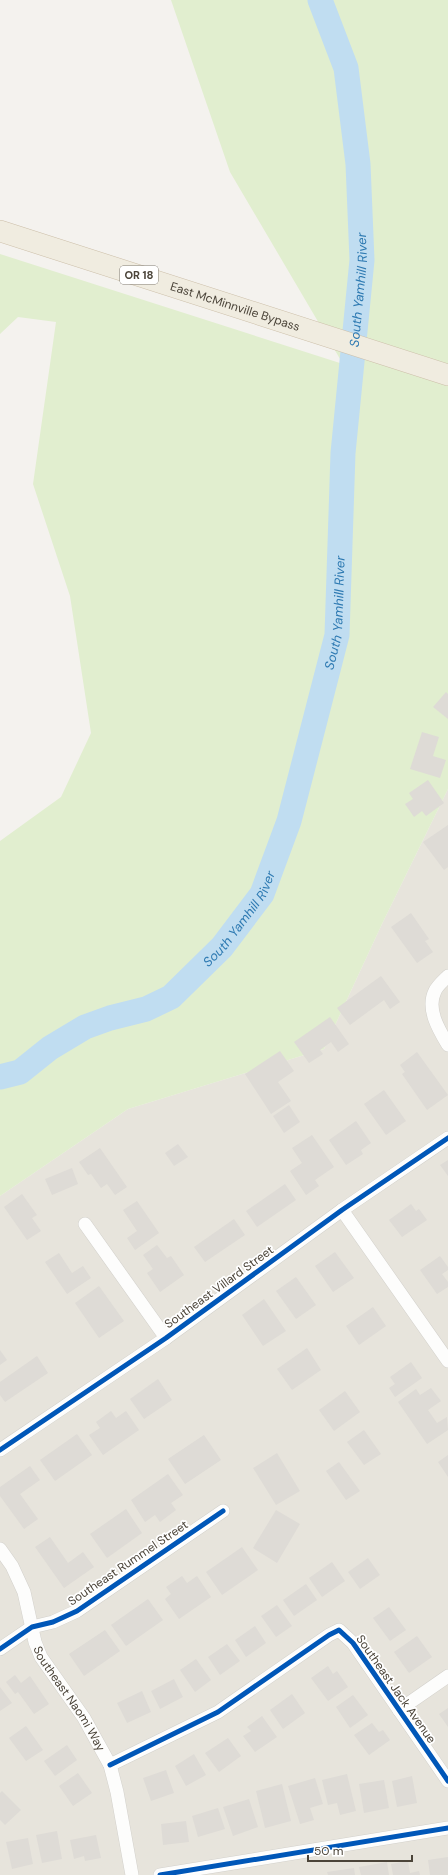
<svg xmlns="http://www.w3.org/2000/svg" width="448" height="1875" font-family="'DM Sans',sans-serif">
<rect width="100%" height="100%" fill="#f4f2ee"/>
<path fill="#e7e4dc" d="M448,789v1086h-448v-679l128,-87 196,-60 58,-125z"/>
<path fill="#e1eecf" d="M171,0h277v789l-66,135 -58,125 -196,60 -128,87v-355l61,-44 30,-64 -21,-137 -37,-112 23,-162 -38,-5 -18,17v-80l343,110 -113,-192z"/>
<g fill="none" stroke-linecap="round" stroke-linejoin="round">
<path stroke="#c0ddf1" stroke-width="25" id="s1" d="M0,1077l20,-5 30,-24 35,-21 25,-9 36,-9 25,-12 51,-50 40,-53 27,-73 48,-186 6,-182 19,-193 -4,-96 -12,-96 -26,-68"/>
</g>
<g fill="#dedbd6">
<path d="M446,692l2,2v25l-15,-12z"/>
<path d="M422,732l17,5 -6,19 13,4 -6,18 -30,-9z"/>
<path d="M428,780l16,23 -18,13 -4,-5 -8,6 -9,-13 8,-5 -4,-6z"/>
<path d="M448,825v42l-4,3 -21,-28z"/>
<path d="M411,913l18,26 -4,2 8,11 -16,11 -26,-36z"/>
<path d="M381,976l19,26 -10,7 -6,-9 -34,25 -13,-17z"/>
<path d="M330,1017l19,27 -11,8 -7,-10 -11,8 3,4 -14,9 -15,-21z"/>
<path d="M280,1051l14,20 -16,11 13,19 -20,13 -26,-40z"/>
<path d="M417,1052l31,43 -21,15 -25,-36 3,-2 -5,-7z"/>
<path d="M384,1090l22,31 -20,14 -22,-31z"/>
<path d="M289,1105l11,17 -16,11 -11,-17z"/>
<path d="M356,1121l15,22 -10,7 2,4 -17,11 -17,-25z"/>
<path d="M312,1135l22,32 -19,13 4,6 -13,9 -16,-24 12,-8 -10,-15z"/>
<path d="M178,1144l10,13 -14,9 -9,-13z"/>
<path d="M100,1148l27,39 -12,8 -8,-11 -6,4 -10,-14 -3,1 -9,-13z"/>
<path d="M448,1160v16l-8,-11z"/>
<path d="M72,1168l6,16 -26,11 -7,-16z"/>
<path d="M285,1184l11,16 -39,27 -11,-16z"/>
<path d="M22,1194l15,21 -5,3 9,13 -14,9 -23,-33z"/>
<path d="M137,1201l22,32 -24,17 -8,-12 10,-7 -14,-21z"/>
<path d="M411,1204l5,7 3,-2 8,11 -25,17 -13,-17z"/>
<path d="M234,1219l11,16 -40,27 -11,-15z"/>
<path d="M157,1245l10,13 4,-2 13,19 -24,17 -13,-19 6,-4 -10,-14z"/>
<path d="M335,1252l19,26 -21,14 -18,-26z"/>
<path d="M59,1253l13,20 11,-7 8,12 -24,16 -22,-32z"/>
<path d="M440,1256l8,11v3l-6,4 6,8v5l-11,7 -17,-24z"/>
<path d="M296,1277l20,28 -20,14 -20,-28z"/>
<path d="M99,1286l25,35 -25,17 -24,-35z"/>
<path d="M264,1299l22,32 -23,15 -21,-31z"/>
<path d="M373,1307l13,19 -27,19 -13,-19z"/>
<path d="M307,1348l14,22 -29,20 -15,-21z"/>
<path d="M0,1350l7,10 -7,5z"/>
<path d="M37,1356l11,17 -43,29 -5,-7v-13z"/>
<path d="M411,1362l11,16 -27,19 -6,-9 6,-4 -5,-7z"/>
<path d="M158,1379l14,21 -28,19 -14,-20z"/>
<path d="M431,1388l10,13 -13,9 9,13 10,-6 1,13 -21,14 -29,-42 18,-13 4,6z"/>
<path d="M345,1391l15,21 -26,19 -15,-21z"/>
<path d="M111,1411l5,7 10,-7 13,19 -36,25 -14,-20 11,-7 -4,-6z"/>
<path d="M364,1430l17,24 -17,11 -17,-23z"/>
<path d="M77,1434l15,21 -37,26 -15,-21z"/>
<path d="M204,1435l17,25 -36,24 -17,-25z"/>
<path d="M277,1453l23,38 -24,14 -23,-37z"/>
<path d="M448,1455v22l-10,-15z"/>
<path d="M339,1462l21,29 -14,9 -20,-29z"/>
<path d="M30,1466l10,14 -20,14 18,25 -14,10 -24,-33v-9z"/>
<path d="M168,1474l15,21 -12,8 5,7 -16,12 -5,-7 -10,7 -14,-22z"/>
<path d="M126,1509l16,24 -35,25 -17,-24z"/>
<path d="M276,1510l24,14 -23,39 -24,-15z"/>
<path d="M50,1537l18,26 15,-11 11,15 -30,21 -29,-41z"/>
<path d="M242,1547l16,23 -36,25 -16,-23z"/>
<path d="M368,1558l12,17 -20,14 -12,-17z"/>
<path d="M332,1562l13,19 -23,16 -13,-19z"/>
<path d="M182,1576l5,7 10,-7 14,21 -32,22 -14,-20 6,-5 -5,-7z"/>
<path d="M306,1584l11,16 -23,16 -11,-16z"/>
<path d="M148,1599l15,21 -37,26 -15,-21z"/>
<path d="M277,1605l15,21 -16,11 -15,-21z"/>
<path d="M389,1607l17,23 -16,11 -17,-23z"/>
<path d="M255,1626l11,17 -20,14 -11,-17z"/>
<path d="M105,1630l15,21 -36,25 -15,-22z"/>
<path d="M417,1636l15,21 -23,16 -15,-21z"/>
<path d="M227,1644l13,17 -20,14 -12,-18z"/>
<path d="M196,1659l15,21 -16,12 -15,-22z"/>
<path d="M328,1666l5,8 4,-3 11,16 -20,14 -17,-23z"/>
<path d="M15,1675l6,8 9,-7 19,28 -15,10 -16,-22 -3,2 -9,-12z"/>
<path d="M174,1679l9,18 -23,12 -9,-18z"/>
<path d="M0,1687l12,16 -12,8z"/>
<path d="M142,1691l9,21 -24,11 -10,-20z"/>
<path d="M292,1694l13,19 -22,16 -13,-19z"/>
<path d="M353,1695l15,20 -18,13 -14,-21z"/>
<path d="M448,1708v19l-9,-13z"/>
<path d="M262,1716l15,21 -22,15 -12,-16 8,-5 -4,-4z"/>
<path d="M372,1723l7,9 4,-2 7,10 -21,15 -15,-20z"/>
<path d="M26,1726l17,24 -17,11 -17,-23z"/>
<path d="M228,1738l13,18 -22,16 -14,-19z"/>
<path d="M67,1745l10,15 -22,16 -11,-15z"/>
<path d="M194,1754l12,21 -20,11 -11,-20z"/>
<path d="M166,1770l8,23 -23,8 -8,-23z"/>
<path d="M78,1773l14,20 -19,13 -14,-20z"/>
<path d="M347,1774l9,37 -16,4 -3,-12 -9,2 -6,-25z"/>
<path d="M412,1776l5,27 -20,4 -5,-26z"/>
<path d="M315,1778l8,26 -13,4 4,12 -14,4 -12,-38z"/>
<path d="M384,1780l5,28 -25,5 -5,-29z"/>
<path d="M282,1784l9,37 -26,7 -9,-37z"/>
<path d="M2,1791l19,19 -16,15 -5,-5v-27z"/>
<path d="M249,1799l9,28 -25,9 -10,-29z"/>
<path d="M218,1808l7,21 -27,8 -6,-21z"/>
<path d="M186,1821l3,21 -26,3 -2,-21z"/>
<path d="M57,1831l5,28 -20,4 -6,-28z"/>
<path d="M96,1835l5,23 -16,3 -1,-5 -10,3 -4,-19z"/>
<path d="M28,1838l5,26 -21,5 -6,-27z"/>
<path d="M448,1857v18h-18l-2,-15z"/>
<path d="M408,1861l2,12 9,-2 1,4h-27l-2,-11z"/>
<path d="M387,1862l2,13h-28l-2,-8z"/>
<path d="M354,1868l1,7h-27l-1,-3z"/>
</g>
<g fill="none" stroke-linecap="round" stroke-linejoin="round">
<g stroke="#d2d0cb" stroke-width="14">
<g id="minor">
<path d="M448,976c-4,4 -11,10 -13,15 -9,18 4,39 13,54"/>
<path d="M342,1210l106,151"/>
<path d="M85,1224l81,114"/>
<path d="M0,1450l166,-112 176,-128 106,-72"/>
<path id="s2" d="M0,1549l12,17 12,26 11,50 6,15 43,61 26,47 7,27 15,83"/>
<path d="M0,1649l32,-22 21,-5 24,-11 146,-100"/>
<path d="M399,1710l49,-34"/>
<path d="M110,1765l108,-53 111,-77 10,-5 14,13 95,138"/>
<path d="M160,1875l288,-47"/>
</g>
</g>
<g stroke="#ccbfa9" stroke-width="22">
<g id="trunk">
<path id="s3" d="M0,231l448,144"/>
</g>
</g>
<use href="#minor" stroke="#fdfdfc" stroke-width="13"/>
<use href="#trunk" stroke="#f0ece0" stroke-width="21"/>
<g stroke="#fff" stroke-width="8">
<g id="cycleway">
<path d="M0,1450l166,-112 176,-128 106,-72"/>
<path d="M0,1649l32,-22 21,-5 24,-11 146,-100"/>
<path d="M110,1765l108,-53 111,-77 10,-5 14,13 95,138"/>
<path d="M160,1875l288,-47"/>
</g>
</g>
<use href="#cycleway" stroke="#0057b8" stroke-width="5"/>
</g>
<g text-anchor="middle" dominant-baseline="central" stroke-width="3.5" stroke-linejoin="round" paint-order="stroke">
<rect fill="#fff" stroke="#817c74" stroke-width="1" x="120" y="266" width="38" height="18" rx="3"/>
<g font-size="11" font-weight="bold" fill="#4b4439">
<text x="139" y="275">OR 18</text>
</g>
<g font-size="12" fill="#4b4439" stroke="#fff">
<text stroke="none"><textPath href="#s3" startOffset="247">East McMinnville Bypass</textPath></text>
<text transform="translate(219 1287) rotate(-36)">Southeast Villard Street</text>
<text transform="translate(128 1563) rotate(-34)">Southeast Rummel Street</text>
<text transform="translate(396 1689) rotate(55)">Southeast Jack Avenue</text>
<text stroke="none"><textPath href="#s2" startOffset="167">Southeast Naomi Way</textPath></text>
</g>
<g font-size="13" font-style="italic" fill="#2e7ab2" stroke="#fff">
<text stroke="none"><textPath href="#s1" startOffset="945">South Yamhill River</textPath></text>
<text stroke="none"><textPath href="#s1" startOffset="621">South Yamhill River</textPath></text>
<text stroke="none"><textPath href="#s1" startOffset="296">South Yamhill River</textPath></text>
</g>
</g>
<path d="M308 1855v6h104v-6" fill="none" stroke="#4b4439" stroke-width="2"/>
<text x="314" y="1855" font-size="12" fill="#4b4439" stroke="#ffffff" stroke-width="3" paint-order="stroke">50 m</text>
</svg>
